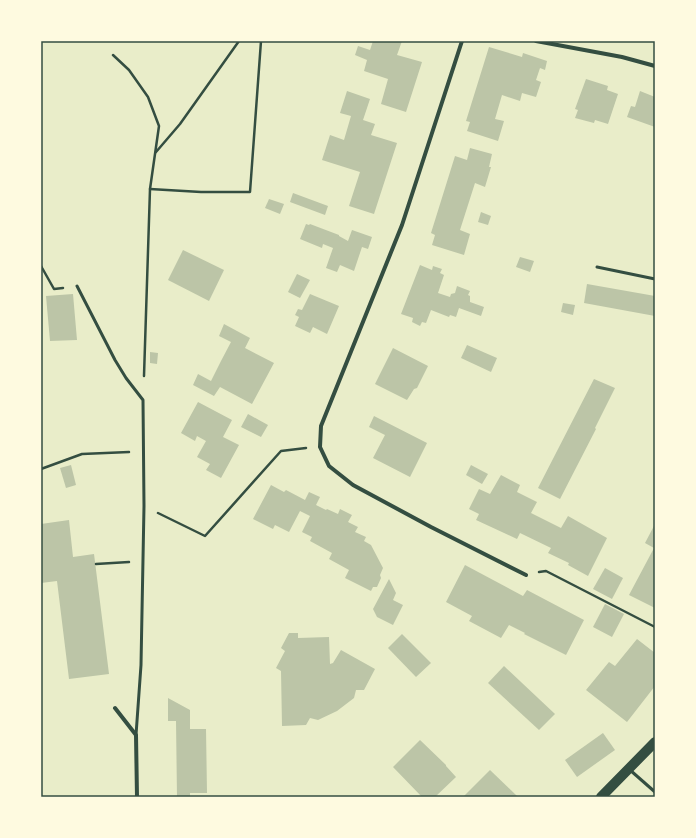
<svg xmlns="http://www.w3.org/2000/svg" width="696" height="838" font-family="'Roboto Serif',serif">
<rect width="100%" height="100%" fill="#e9edc9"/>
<g fill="#bcc5a7">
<path d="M373,41h29l-5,14 25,7 -16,50 -25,-8 7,-25 -24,-8 3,-11 -12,-5 3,-9 12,4z"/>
<path d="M489,47l33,10 1,-4 24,8 -2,9 -5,-2 -4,12 5,2 -5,15 -14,-4 -2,8 -18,-6 -7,24 9,2 -6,20 -31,-10 3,-9 -4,-1z"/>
<path d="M586,79l22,7 -1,4 11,4 -10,30 -13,-4 -1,3 -19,-5 3,-8 -3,-1z"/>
<path d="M347,91l23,8 -7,21 12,4 -4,11 26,8 -23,71 -25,-8 11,-34 -38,-12 8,-25 14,5 7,-24 -11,-3z"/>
<path d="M640,91l15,6v30l-28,-10 4,-11 4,1z"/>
<path d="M470,148l22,6 -3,13h2l-6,20 -10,-4 -15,47 10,4 -6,21 -32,-10 3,-10 -4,-2 24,-77 12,4z"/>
<path d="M293,193l35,13 -3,9 -35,-13z"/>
<path d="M269,199l15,5 -4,10 -15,-6z"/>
<path d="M481,212l10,4 -3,9 -10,-3z"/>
<path d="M306,224l3,1 1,-1 29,11v1l9,5 4,-11 20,7 -4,12 -6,-2 -8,24 -14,-6 -3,7 -11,-4 7,-20 -10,-4 -1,4 -22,-9z"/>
<path d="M183,250l41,20 -15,31 -41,-21z"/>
<path d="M520,257l14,4 -4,11 -14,-5z"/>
<path d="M420,265l12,5 1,-4 9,3 -2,4 4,2 -6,18 12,4 1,-3 4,-1 2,-7 13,5 -2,4 2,1v6l14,5 -3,9 -22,-8 -3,9 -6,-2 -1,2 -18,-7 -5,13 -4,-1 -2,4 -8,-4 1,-4 -12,-4z"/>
<path d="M297,274l13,6 -10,18 -12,-6z"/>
<path d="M587,284l68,12v20l-71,-13z"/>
<path d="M73,294l4,46 -27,1 -4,-45z"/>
<path d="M310,294l29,12 -12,28 -14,-7 -3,6 -15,-7 4,-9 -4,-2 3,-6 4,1z"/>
<path d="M563,303l12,2 -2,10 -12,-3z"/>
<path d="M224,324l26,14 -5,10 29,15 -22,41 -32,-17 -6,9 -21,-11 5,-11 13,7 10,-20 10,-19 -12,-6z"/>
<path d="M467,345l30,13 -6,14 -30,-14z"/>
<path d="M393,348l35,18 -11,22 -3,1 -7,11 -32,-16z"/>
<path d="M150,352l8,1 -1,11 -7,-1z"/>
<path d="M594,379l21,9 -20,40 1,1 -36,70 -22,-11z"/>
<path d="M198,402l34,18 -9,17 16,8 -18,33 -15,-8 4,-6 -13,-7 9,-16 -9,-5 -2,5 -14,-8z"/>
<path d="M248,414l20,11 -7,12 -20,-10z"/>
<path d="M374,416l53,27 -17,34 -37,-19 12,-23 -16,-8z"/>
<path d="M71,465l5,20 -10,3 -6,-20z"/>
<path d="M471,465l17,9 -6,10 -16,-9z"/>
<path d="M501,475l19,10 -3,7 20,10 -6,11 30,15 7,-12 39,22 -19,38 -20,-11 1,-2 -21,-10 3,-5 -31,-15 -3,6 -41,-19 3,-6 -10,-5 10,-20 11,5z"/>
<path d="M271,485l13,7 2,-2 19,10 4,-8 11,5 -4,8 10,5 1,-1 11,5 2,-5 12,6 -4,7 10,5 -3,5 11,5 -2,4 7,4 12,23 -3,7 1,3 -4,9h-4l-2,4 -26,-13 4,-8 -20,-11 3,-6 -22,-12 2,-4 -10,-5 8,-16 -10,-5 -11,21 -14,-7 -2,4 -20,-10z"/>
<path d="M69,520l4,37 21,-3 15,120 -40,5 -12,-98 -16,2v-59z"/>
<path d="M655,524v84l-26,-13 25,-47 -9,-5z"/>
<path d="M465,565l58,31 4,-6 57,30 -18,35 -42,-21 1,-1 -16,-8 -8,13 -32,-17 3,-5 -26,-14z"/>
<path d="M605,568l18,10 -11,21 -19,-10z"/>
<path d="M389,579l7,14 -3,7 10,5 -10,20 -16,-8 -4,-8z"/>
<path d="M605,604l19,10 -12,23 -19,-10z"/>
<path d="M289,633h9v5l31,-1 1,27 3,-1 8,-13 34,19 -11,21h-8l-2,8 -17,13 -19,9 -8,-2 -4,7 -24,1 -1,-55 -5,-3 9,-17 -4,-3z"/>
<path d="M402,634l29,29 -15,14 -28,-29z"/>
<path d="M637,639l18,14v33l-28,36 -41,-32 23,-28 6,4z"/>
<path d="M504,666l51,48 -16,16 -51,-47z"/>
<path d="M168,698l22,12v19h16l1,64h-17v4h-13l-1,-76h-8z"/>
<path d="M603,733l12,17 -38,27 -12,-17z"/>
<path d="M420,740l26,25v1l10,11 -21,20h-13l-29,-30z"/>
<path d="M490,770l27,26 -54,1z"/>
</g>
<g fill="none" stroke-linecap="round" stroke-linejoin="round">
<g stroke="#344e41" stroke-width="2.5">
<path d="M113,55l16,15 19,27 11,29 -9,63 -6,187"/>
<path d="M156,152l24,-28 59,-83"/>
<path d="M150,189l51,3h49l11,-151"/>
<path d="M41,266l13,23 9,-1"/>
<path d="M41,469l41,-15 47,-2"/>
<path d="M158,513l47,23 76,-85 25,-3"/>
<path d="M96,564l33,-2"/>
<path d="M539,572l7,-1 109,56"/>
</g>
<g stroke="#344e41" stroke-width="3">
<path d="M597,267l58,12"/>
<path d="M77,286l38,74 11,18 17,22 1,106 -3,159 -5,70"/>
<path d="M630,770l25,22"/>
</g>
<g stroke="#344e41" stroke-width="4">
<path d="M462,41l-60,184 -81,201 -1,21 9,19 24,19 78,42 95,48"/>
<path d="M536,41l86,16 33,9"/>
<path d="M115,708l21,27 1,62"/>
</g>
<path stroke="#344e41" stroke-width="10" d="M601,797l54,-55"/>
</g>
<rect width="696" height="838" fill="none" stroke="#fefae0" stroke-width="84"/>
<rect x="42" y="42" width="612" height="754" fill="none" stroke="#344e41" stroke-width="1.5"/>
</svg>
